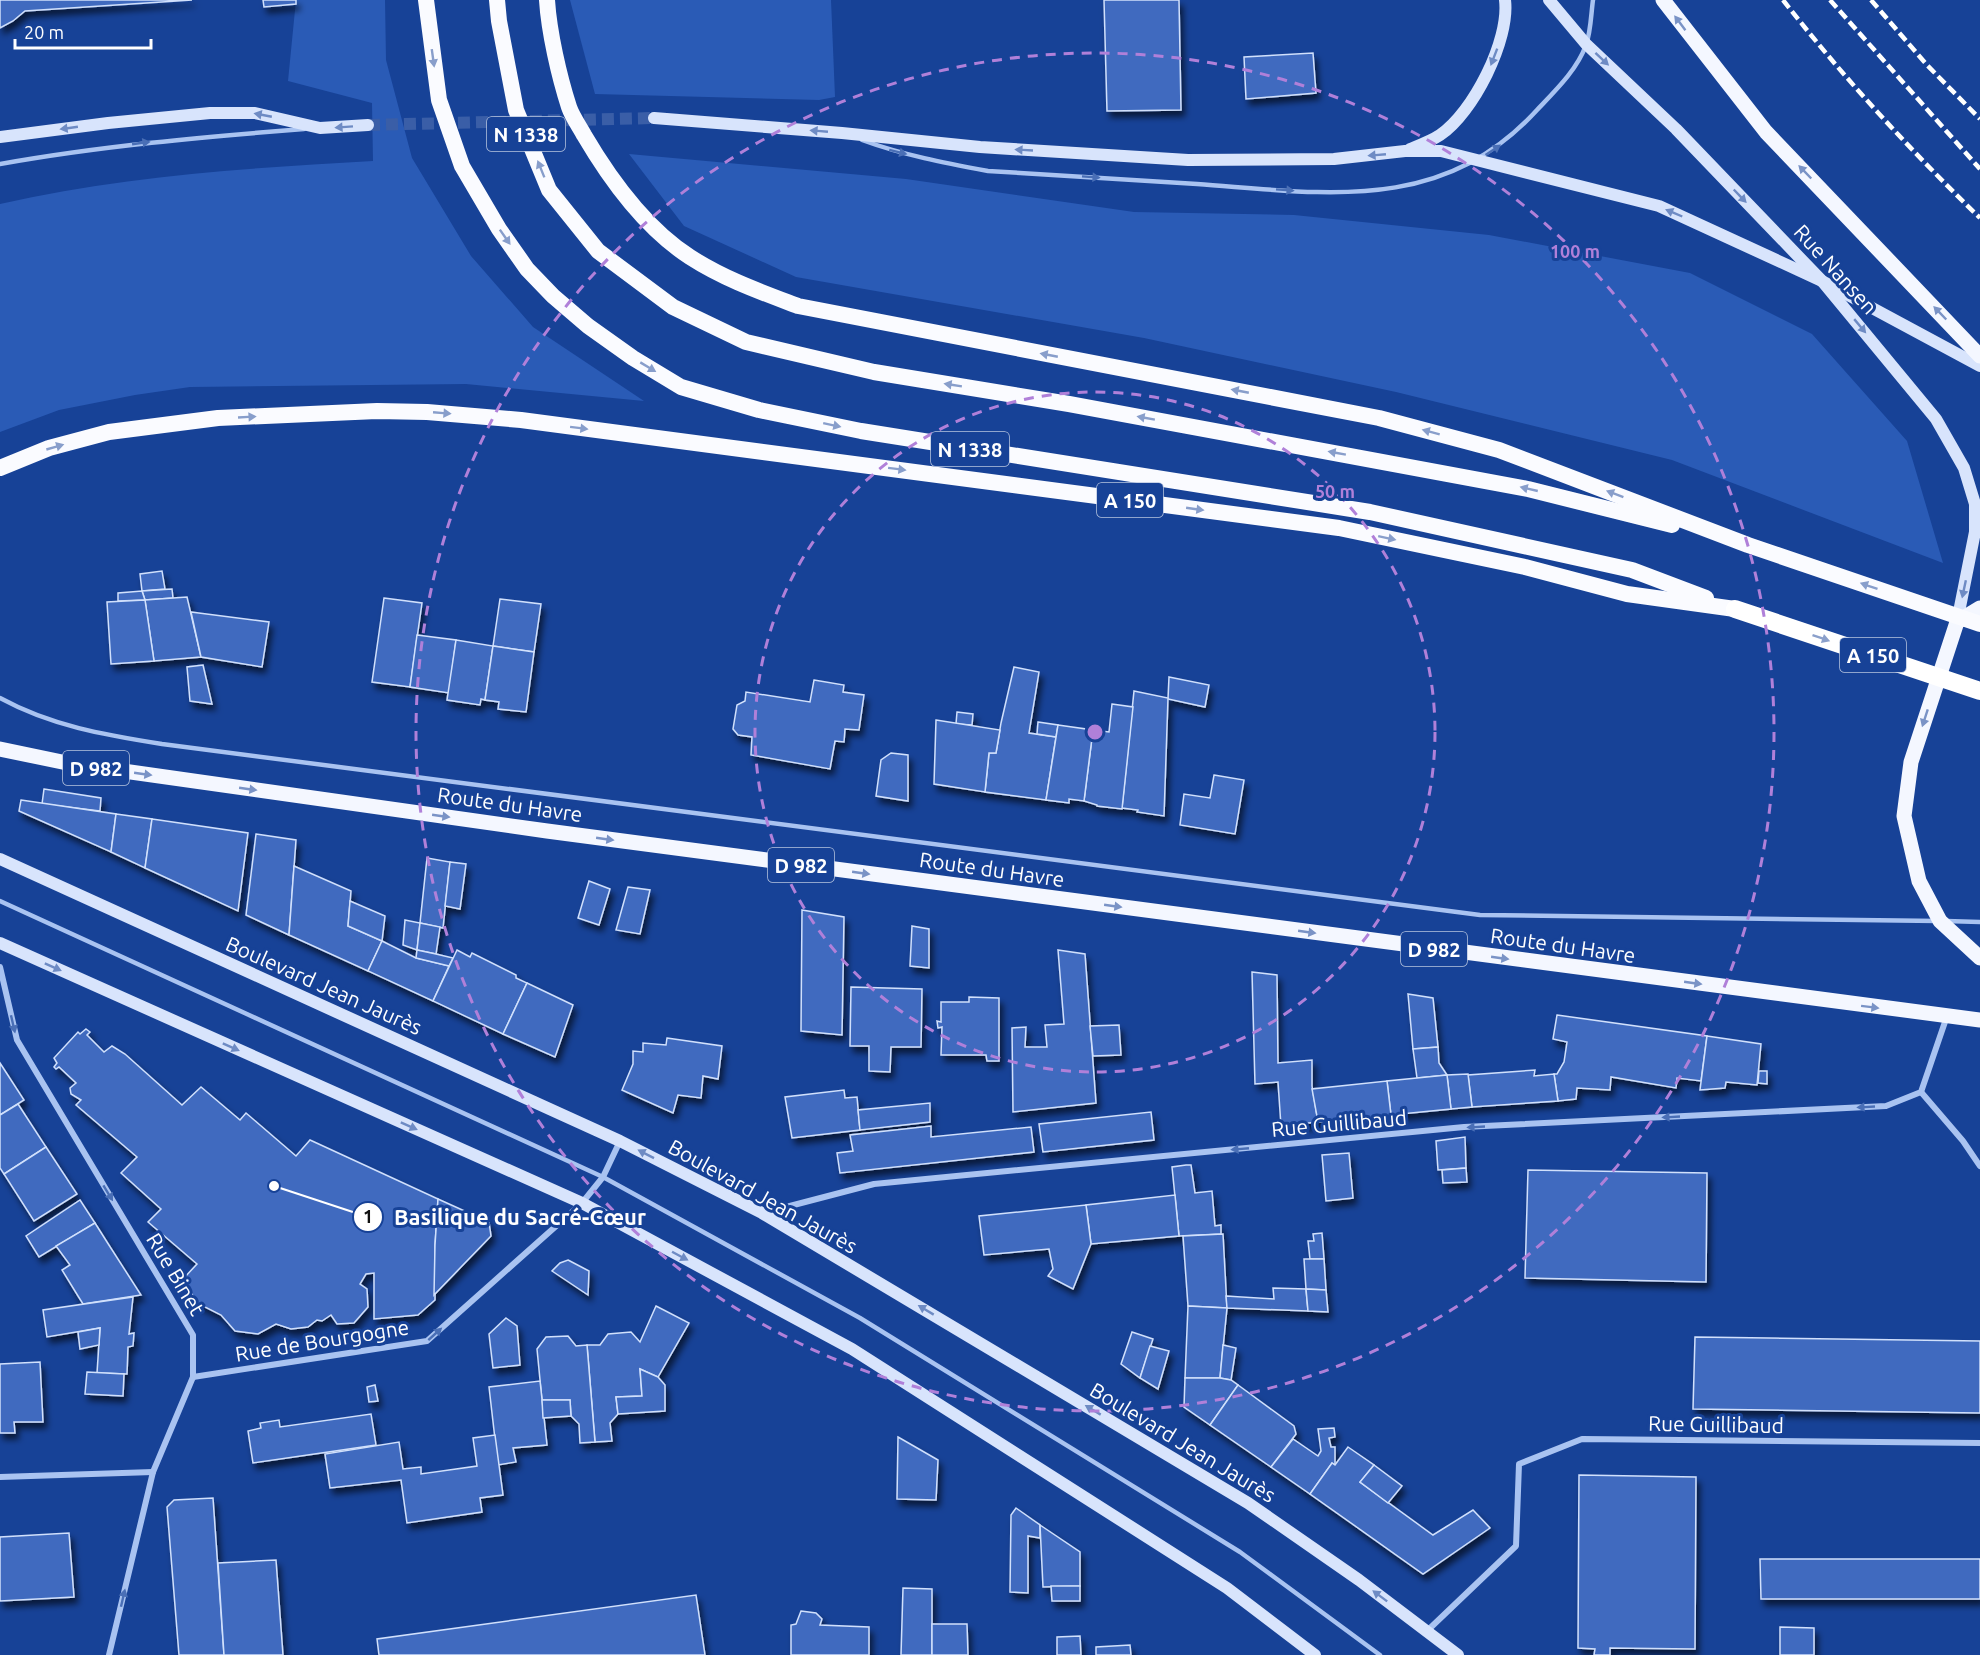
<svg xmlns="http://www.w3.org/2000/svg" width="1980" height="1655" font-family="Ubuntu,sans-serif">
<defs>
<filter id="shadow"><feDropShadow dx="3.5" dy="6" stdDeviation="3" flood-color="#0009"/></filter>
</defs>
<rect width="100%" height="100%" fill="#174297"/>
<g fill="#2a5bb6">
<path d="M296,0h89l1,60 26,98 59,98 62,71 111,74 -178,-17 -276,3 -55,8 -76,15 -59,22v-228c123,-28 247,-36 373,-43l-1,-58 -84,-22z"/>
<path d="M570,0h261l4,97 -16,3 -224,-6z"/>
<path d="M629,154l277,25 228,33 160,3 195,20 201,38 122,61 95,107 36,122 -271,-103 -276,-68 -252,-54 -348,-61 -112,-51z"/>
</g>
<g fill="#3f6bbf" stroke="#d1e0fc" stroke-width="1.5" filter="url(#shadow)">
<path d="M0,0h192l-167,11 -12,10 -13,7z"/>
<path d="M263,0h33v4l-32,3z"/>
<path d="M1104,0h75l2,110 -74,1z"/>
<path d="M1313,53l3,40 -70,6 -2,-42z"/>
<path d="M162,571l3,18 -23,2 -2,-17z"/>
<path d="M172,589l1,9 -28,2 -3,-9z"/>
<path d="M142,591l3,9 -27,1v-8z"/>
<path d="M187,597l14,60 -47,4 -9,-61z"/>
<path d="M384,598l38,5 -12,84 -38,-5z"/>
<path d="M500,599l41,5 -7,48 -41,-6z"/>
<path d="M145,600l9,61 -43,3 -4,-62z"/>
<path d="M191,612l78,10 -7,45 -61,-10z"/>
<path d="M417,635l39,5 -7,53 -39,-6z"/>
<path d="M456,640l37,6 -8,54 -4,-1 -1,6 -33,-5z"/>
<path d="M493,646l41,6 -8,60 -28,-3 1,-7 -14,-2z"/>
<path d="M203,665l9,39 -22,-3 -3,-34z"/>
<path d="M1014,667l25,5 -10,61 27,4 -10,63 -61,-8 4,-39h7l5,-30z"/>
<path d="M1169,677l40,8 -4,22 -37,-8z"/>
<path d="M814,680l30,5 -1,7 21,3 -5,35 -14,-1 -1,13 -9,-1 -5,28 -79,-14 1,-18 -14,-2 -5,-6 4,-24 8,-4 1,-9 64,10z"/>
<path d="M1134,691l34,7 -4,118 -27,-4 1,-2 -16,-2z"/>
<path d="M1112,704l21,3 -11,102 -25,-3v-1l-13,-4 9,-71 16,2z"/>
<path d="M957,712l16,2 -1,11 -16,-1z"/>
<path d="M936,720l64,10 -4,23h-7l-4,39 -51,-8z"/>
<path d="M1038,722l20,3 -2,12 -19,-3z"/>
<path d="M1058,725l35,5 -9,71 -15,-2v4l-23,-3z"/>
<path d="M891,753l17,2v46l-32,-5 5,-36z"/>
<path d="M1214,775l30,5 -9,54 -55,-9 4,-31 26,4z"/>
<path d="M44,789l57,9 -1,13 -58,-7z"/>
<path d="M21,800l95,14 -5,38 -92,-41z"/>
<path d="M116,814l36,5 -7,49 -34,-16z"/>
<path d="M152,819l96,14 -10,78 -93,-43z"/>
<path d="M256,834l40,6 -7,95 -43,-20z"/>
<path d="M427,858l23,4 -7,66 -23,-5z"/>
<path d="M450,862l16,2 -6,45 -15,-3z"/>
<path d="M294,866l57,25 -3,35 34,15 -14,30 -79,-36z"/>
<path d="M589,881l21,8 -11,36 -21,-7z"/>
<path d="M628,887l22,3 -10,44 -24,-4z"/>
<path d="M350,901l35,15 -3,25 -34,-15z"/>
<path d="M802,910l42,7 -2,118 -41,-4z"/>
<path d="M405,920l15,3 -3,27 -14,-5z"/>
<path d="M420,923l20,4 -4,27 -19,-4z"/>
<path d="M912,926l17,3v39l-19,-2z"/>
<path d="M382,941l34,17 33,8 -16,35 -65,-30z"/>
<path d="M417,950l19,4 17,4 -4,8 -33,-8z"/>
<path d="M457,950l13,7 2,-4 44,22v3l11,5 -24,51 -70,-33z"/>
<path d="M1058,950l27,4 11,149 -83,9 -1,-84 14,-1 -1,20h22l-2,-22 19,-1z"/>
<path d="M1252,972l25,3 1,88 34,-3v26l6,36 -37,4 -3,-44 -23,2z"/>
<path d="M527,983l46,22 -18,52 -52,-23z"/>
<path d="M851,987l71,2 -1,58h-30l-1,25 -21,-1v-25h-19z"/>
<path d="M1408,994l25,4 5,49 -25,2z"/>
<path d="M969,997l30,1v63h-12l-1,-6h-45l1,-28 -4,1 -1,-7 4,1v-20h28z"/>
<path d="M1557,1015l150,21 -6,45 -24,-3 -1,10 -65,-11 -1,13 -33,-2 -1,11 -18,2 -4,-27h3l7,-12 3,-20 -14,-3z"/>
<path d="M1119,1025l2,30 -28,1 -3,-30z"/>
<path d="M86,1029l4,3 -3,3 17,17 8,-6 13,8 57,51 19,-18 39,33 6,-7 50,43 14,-16 128,59 -3,46v55l-17,15 -44,4v-46l-8,1 -6,10 7,5 1,18 -14,16 -17,1 -6,-9 -9,6 -5,-1 -9,7 -17,2 -15,-5 -18,10 -23,-3 -14,-16 -24,-12 -14,-24 14,-15 -49,-42 13,-13 -40,-36 16,-16 -61,-52 5,-5 -10,-6 -1,-6 6,-5 -17,-16 -3,2 -2,-2 3,-4 -3,-5 24,-26 2,2z"/>
<path d="M1707,1036l54,8 -4,41 -31,-3 -1,6 -25,2z"/>
<path d="M667,1038l55,8 -4,33 -15,-3 -2,22 -23,-3 -5,18 -51,-23 11,-26v-13l10,1v-9l23,2z"/>
<path d="M1438,1047l1,16 8,12 -30,3 -4,-29z"/>
<path d="M0,1063l24,37 -24,15z"/>
<path d="M1535,1070l-1,6 20,-2 4,27 -86,6 -4,-32z"/>
<path d="M1759,1071h8v13l-9,-1z"/>
<path d="M1468,1074l4,33 -21,2 -4,-34z"/>
<path d="M1447,1075l4,34 -60,6 -4,-34z"/>
<path d="M1387,1081l4,34 -73,7 -6,-33z"/>
<path d="M844,1090l1,8 12,-1 3,33 -68,8 -7,-41z"/>
<path d="M930,1103v19l-70,8 -2,-20z"/>
<path d="M18,1104l28,43 -42,27 -4,-6v-53z"/>
<path d="M1151,1112l3,28 -111,12 -4,-28z"/>
<path d="M931,1126v11l100,-10 3,25 -194,21 -3,-20 16,-2 -3,-16z"/>
<path d="M1465,1137l1,31 -28,2 -2,-29z"/>
<path d="M46,1147l31,47 -43,27 -30,-47z"/>
<path d="M1349,1153l4,45 -27,3 -4,-46z"/>
<path d="M1186,1165h5l4,28 17,-2 3,35 6,-1v9l-42,2 -7,-69z"/>
<path d="M1466,1168l1,14 -24,1 -1,-13z"/>
<path d="M1528,1170l179,3 -1,109 -181,-4z"/>
<path d="M1175,1195l4,41 -88,8 -5,-39z"/>
<path d="M438,1199l51,23 2,14 -57,59 1,-50z"/>
<path d="M80,1200l15,23 -56,34 -13,-21z"/>
<path d="M1086,1205l5,39 -18,45 -25,-13 5,-7 -4,-20 -65,6 -5,-39z"/>
<path d="M95,1223l12,19 34,53 -58,9 -5,-8 -16,-26 8,-5 -14,-19z"/>
<path d="M1322,1233l2,26h-14l-2,-18h6l-1,-7z"/>
<path d="M1223,1234l4,74 -39,-2 -5,-70z"/>
<path d="M1304,1259h20l2,31 -20,-1z"/>
<path d="M568,1260l21,11 -1,24 -36,-24 8,-8z"/>
<path d="M1273,1288l33,1 2,22 -81,-3 -1,-12 48,3z"/>
<path d="M1306,1289l20,1 2,22 -20,-1z"/>
<path d="M133,1297l-4,37 5,-1 -1,13 -5,1 -1,27 -30,-1 3,-45 -53,9 -4,-27z"/>
<path d="M656,1306l33,17 -31,54 -18,-8 2,27 -26,1 2,17 -8,9 2,18 -17,1 -8,-97h13l8,-11 23,-2 9,10z"/>
<path d="M1188,1306l39,2 -7,70h-35z"/>
<path d="M506,1318l11,8 3,39 -27,3 -4,-34z"/>
<path d="M100,1328l-1,17 -19,4 -2,-17z"/>
<path d="M1132,1332l21,7 -13,39 -19,-14z"/>
<path d="M568,1336l8,10 11,-1 8,97 -15,1 -1,-19 -8,-8 -1,-16h-28l-5,-51 9,-12z"/>
<path d="M1695,1337l285,4v72l-287,-4z"/>
<path d="M1223,1345l13,3 -5,32 -11,-2z"/>
<path d="M1150,1346l19,5 -11,38 -18,-11z"/>
<path d="M40,1362l3,60h-29l1,11h-15v-69z"/>
<path d="M640,1369l18,8 7,8v26l-47,3 -2,-17 26,-1z"/>
<path d="M87,1372l37,2 -1,22 -38,-2z"/>
<path d="M1185,1378h35l11,2 7,5 -28,40 -26,-18z"/>
<path d="M540,1381l7,64 -34,3 3,14 -18,3 -9,-78z"/>
<path d="M375,1385l3,16 -9,1 -2,-15z"/>
<path d="M1238,1385l56,41 2,8 -25,33 -61,-42z"/>
<path d="M542,1400h28l1,16 -28,2z"/>
<path d="M371,1414l5,31 -123,18 -5,-32 13,-3 -1,-5 19,-3 1,7z"/>
<path d="M1334,1428l1,9 -6,1 2,9h4v18l-3,-2 -22,31 -39,-27 22,-28 25,17 3,-5 -3,-22z"/>
<path d="M495,1435l8,60 -23,3 2,14 -75,11 -6,-43 -71,8 -5,-34 74,-12 4,27 18,-2v7l56,-8 -4,-28z"/>
<path d="M898,1437l40,23 -2,40 -39,-1z"/>
<path d="M1348,1447l26,18 -14,17 73,53 40,-25 17,18 -67,46 -113,-80 22,-31 3,2z"/>
<path d="M1374,1465l28,21 -14,17 -28,-21z"/>
<path d="M1579,1475l117,2 -1,172 -85,-1v7h-16l1,-6 -17,-1z"/>
<path d="M213,1498l11,157h-45l-12,-148 7,-7z"/>
<path d="M1016,1508l24,17v13l-12,-2v57l-18,-1 1,-77z"/>
<path d="M1040,1525l40,27v34l-37,1z"/>
<path d="M69,1533l5,64 -74,4v-64z"/>
<path d="M1760,1559h220v40h-219z"/>
<path d="M276,1560l7,95h-59l-6,-92z"/>
<path d="M1051,1586h29v15h-28z"/>
<path d="M903,1588l29,1v66h-31z"/>
<path d="M696,1595l9,60h-326l-2,-16z"/>
<path d="M801,1611l15,2 6,6 -2,6 49,2v28h-78v-30l5,-1z"/>
<path d="M932,1624h35l1,31h-36z"/>
<path d="M1780,1627l34,1v27h-34z"/>
<path d="M1080,1636l1,19h-24v-18z"/>
<path d="M1130,1645l1,10h-35v-8z"/>
</g>
<g fill="none" stroke-linecap="round" stroke-linejoin="round">
<path stroke="#3a5ea7" stroke-width="12" stroke-dasharray="12 6" stroke-linecap="butt" d="M368,125l286,-7"/>
<g stroke="#a9c3f1" stroke-width="4.5">
<path d="M862,140c41,15 83,23 126,31 70,4 139,9 209,13 127,9 244,31 340,-74 18,-19 40,-40 49,-65 5,-14 5,-31 7,-45"/>
<path d="M0,164c101,-18 202,-27 304,-35"/>
<path d="M0,698c51,28 105,37 162,46l1318,171 458,6"/>
<path d="M0,901l603,276 257,141 380,234 140,103"/>
<path d="M1946,921l34,1"/>
</g>
<g stroke="#a9c3f1" stroke-width="6">
<path d="M0,967l17,73 176,295v42l-40,95 -44,183"/>
<path d="M1921,1092l42,49 17,25"/>
<path d="M763,1213l111,-29 590,-57 422,-21 35,-14 26,-76"/>
<path d="M193,1377l234,-36 155,-138 21,-26 17,-36"/>
<path d="M0,1477l153,-5"/>
<path d="M1427,1631l89,-85 3,-82 63,-25 398,4"/>
</g>
<g stroke="#d8e4fc" stroke-width="12">
<path d="M1549,0l37,44 90,85 146,152 114,138 28,49 11,36v28l-18,90"/>
<path d="M654,118l188,15 138,14 208,13 146,-1 71,-8h36l218,55 163,75 158,85"/>
<path d="M0,137l108,-14 102,-10h45l65,15 48,-3"/>
<path d="M1410,149c10,-4 21,-8 30,-14 33,-22 70,-95 65,-135"/>
<path d="M0,859l620,282 142,72 486,290 111,77 99,75"/>
<path d="M0,943l582,260 270,146 375,239 88,67"/>
</g>
<g stroke="#f4f7ff" stroke-width="15">
<path d="M1663,0l103,132 214,224"/>
<path d="M1980,608l-23,14 -46,140 -7,54 15,65 21,40 40,37"/>
<path d="M0,749l67,14 480,68 1433,189"/>
</g>
<g stroke="#fafbff" stroke-width="16">
<path d="M426,0l13,100 23,66 37,63 28,40 26,27 35,30 45,32 48,29 78,23 102,21 509,81 262,58 74,28"/>
<path d="M497,0l2,21 17,89 33,80 49,61 75,56 73,35 128,30 195,32 459,85 144,36"/>
<path d="M547,0c2,32 12,76 22,107 3,9 10,19 15,28 27,46 61,93 106,122 34,22 71,35 108,49l581,112 120,32 249,95 232,79"/>
<path d="M0,468l49,-20 60,-16 109,-14 159,-7 50,1 94,8 818,108 186,39 102,27 108,15"/>
</g>
<path stroke="#fff" stroke-width="18" d="M1735,609l245,82"/>
<g stroke="#fff" stroke-width="4.5" stroke-dasharray="10 4.5" stroke-linecap="butt">
<path d="M1783,0c60,77 127,150 197,218"/>
<path d="M1830,0l150,169"/>
<path d="M1871,0l56,65 53,54"/>
</g>
</g>
<defs><path id="oneway-solid" d="M-6-.8H1V-3.2L6.5 0L1 3.2V.8H-6Z" transform="scale(1.5)"/></defs>
<g fill="#7a93c6">
<use href="#oneway-solid" transform="translate(1680 23) rotate(-127)"/>
<use href="#oneway-solid" transform="translate(1805 172) rotate(-134)"/>
<use href="#oneway-solid" transform="translate(1940 313) rotate(-134)"/>
<use href="#oneway-solid" transform="translate(1925 718) rotate(108)"/>
<use href="#oneway-solid" transform="translate(143 774) rotate(8)"/>
<use href="#oneway-solid" transform="translate(248 789) rotate(8)"/>
<use href="#oneway-solid" transform="translate(441 816) rotate(8)"/>
<use href="#oneway-solid" transform="translate(605 839) rotate(8)"/>
<use href="#oneway-solid" transform="translate(861 873) rotate(8)"/>
<use href="#oneway-solid" transform="translate(1113 906) rotate(8)"/>
<use href="#oneway-solid" transform="translate(1307 932) rotate(8)"/>
<use href="#oneway-solid" transform="translate(1500 958) rotate(8)"/>
<use href="#oneway-solid" transform="translate(1693 983) rotate(8)"/>
<use href="#oneway-solid" transform="translate(1870 1007) rotate(7)"/>
</g>
<g fill="#6e8bc4">
<use href="#oneway-solid" transform="translate(1494 57) rotate(111)"/>
<use href="#oneway-solid" transform="translate(1602 59) rotate(43)"/>
<use href="#oneway-solid" transform="translate(263 115) rotate(-169)"/>
<use href="#oneway-solid" transform="translate(344 127) rotate(176)"/>
<use href="#oneway-solid" transform="translate(69 128) rotate(172)"/>
<use href="#oneway-solid" transform="translate(819 131) rotate(-175)"/>
<use href="#oneway-solid" transform="translate(1024 150) rotate(-177)"/>
<use href="#oneway-solid" transform="translate(1377 155) rotate(175)"/>
<use href="#oneway-solid" transform="translate(1740 196) rotate(46)"/>
<use href="#oneway-solid" transform="translate(1674 213) rotate(-157)"/>
<use href="#oneway-solid" transform="translate(1860 326) rotate(50)"/>
<use href="#oneway-solid" transform="translate(1964 589) rotate(102)"/>
<use href="#oneway-solid" transform="translate(53 967) rotate(24)"/>
<use href="#oneway-solid" transform="translate(231 1047) rotate(24)"/>
<use href="#oneway-solid" transform="translate(409 1126) rotate(24)"/>
<use href="#oneway-solid" transform="translate(646 1154) rotate(-153)"/>
<use href="#oneway-solid" transform="translate(680 1256) rotate(28)"/>
<use href="#oneway-solid" transform="translate(926 1310) rotate(-149)"/>
<use href="#oneway-solid" transform="translate(1093 1410) rotate(-149)"/>
<use href="#oneway-solid" transform="translate(1380 1596) rotate(-143)"/>
</g>
<g fill="#889ecb">
<use href="#oneway-solid" transform="translate(433 58) rotate(82)"/>
<use href="#oneway-solid" transform="translate(541 169) rotate(-112)"/>
<use href="#oneway-solid" transform="translate(505 237) rotate(55)"/>
<use href="#oneway-solid" transform="translate(1049 355) rotate(-169)"/>
<use href="#oneway-solid" transform="translate(648 367) rotate(31)"/>
<use href="#oneway-solid" transform="translate(953 385) rotate(-171)"/>
<use href="#oneway-solid" transform="translate(1240 391) rotate(-169)"/>
<use href="#oneway-solid" transform="translate(442 413) rotate(5)"/>
<use href="#oneway-solid" transform="translate(247 417) rotate(-3)"/>
<use href="#oneway-solid" transform="translate(1146 418) rotate(-170)"/>
<use href="#oneway-solid" transform="translate(832 425) rotate(12)"/>
<use href="#oneway-solid" transform="translate(579 428) rotate(7)"/>
<use href="#oneway-solid" transform="translate(1431 432) rotate(-165)"/>
<use href="#oneway-solid" transform="translate(55 447) rotate(-16)"/>
<use href="#oneway-solid" transform="translate(1337 453) rotate(-170)"/>
<use href="#oneway-solid" transform="translate(897 469) rotate(7)"/>
<use href="#oneway-solid" transform="translate(1529 489) rotate(-167)"/>
<use href="#oneway-solid" transform="translate(1615 494) rotate(-159)"/>
<use href="#oneway-solid" transform="translate(1195 509) rotate(8)"/>
<use href="#oneway-solid" transform="translate(1387 538) rotate(12)"/>
<use href="#oneway-solid" transform="translate(1869 586) rotate(-161)"/>
</g>
<g fill="#4a6fb6">
<use href="#oneway-solid" transform="translate(141 143) rotate(-8)"/>
<use href="#oneway-solid" transform="translate(1493 150) rotate(-34)"/>
<use href="#oneway-solid" transform="translate(898 152) rotate(14)"/>
<use href="#oneway-solid" transform="translate(1091 177) rotate(4)"/>
<use href="#oneway-solid" transform="translate(1285 190) rotate(4)"/>
<use href="#oneway-solid" transform="translate(13 1024) rotate(77)"/>
<use href="#oneway-solid" transform="translate(1866 1107) rotate(177)"/>
<use href="#oneway-solid" transform="translate(1671 1117) rotate(177)"/>
<use href="#oneway-solid" transform="translate(1476 1127) rotate(177)"/>
<use href="#oneway-solid" transform="translate(1240 1149) rotate(175)"/>
<use href="#oneway-solid" transform="translate(108 1193) rotate(59)"/>
<use href="#oneway-solid" transform="translate(435 1334) rotate(-42)"/>
<use href="#oneway-solid" transform="translate(123 1598) rotate(-77)"/>
</g>
<use fill="#8ba0cb" href="#oneway-solid" transform="translate(1821 638) rotate(19)"/>
<g fill="none" stroke="#b080d9" stroke-width="3" stroke-dasharray="10 8">
<circle cx="1095" cy="732" r="340"/>
<circle cx="1095" cy="732" r="679"/>
</g>
<g text-anchor="middle" dominant-baseline="central" stroke-width="6" stroke-linejoin="round" paint-order="stroke">
<g fill="#174297" stroke="#b9c6e0" stroke-width="1.5">
<rect x="487" y="117" width="78" height="34" rx="4.5"/>
<rect x="931" y="432" width="78" height="34" rx="4.5"/>
<rect x="1097" y="483" width="66" height="34" rx="4.5"/>
<rect x="1840" y="638" width="66" height="34" rx="4.5"/>
<rect x="63" y="751" width="66" height="34" rx="4.5"/>
<rect x="768" y="848" width="66" height="34" rx="4.5"/>
<rect x="1401" y="932" width="66" height="34" rx="4.5"/>
</g>
<g font-size="20" font-weight="bold" fill="#fff">
<text x="526" y="134">N 1338</text>
<text x="970" y="449">N 1338</text>
<text x="1130" y="500">A 150</text>
<text x="1873" y="655">A 150</text>
<text x="96" y="768">D 982</text>
<text x="801" y="865">D 982</text>
<text x="1434" y="949">D 982</text>
</g>
<g font-size="21" fill="#fff" stroke="#174297">
<text transform="translate(1836 269) rotate(48)">Rue Nansen</text>
<text transform="translate(510 804) rotate(8)">Route du Havre</text>
<text transform="translate(992 869) rotate(8)">Route du Havre</text>
<text transform="translate(1563 945) rotate(8)">Route du Havre</text>
<text transform="translate(324 985) rotate(24)">Boulevard Jean Jaurès</text>
<text transform="translate(1339 1123) rotate(-5)">Rue Guillibaud</text>
<text transform="translate(763 1196) rotate(29)">Boulevard Jean Jaurès</text>
<text transform="translate(176 1274) rotate(59)">Rue Binet</text>
<text transform="translate(322 1340) rotate(-9)">Rue de Bourgogne</text>
<text transform="translate(1716 1424) rotate(1)">Rue Guillibaud</text>
<text transform="translate(1183 1442) rotate(31)">Boulevard Jean Jaurès</text>
</g>
</g>
<circle cx="1095" cy="732" r="9" fill="#b080d9" stroke="#174297" stroke-width="3"/>
<g font-size="18" text-anchor="middle" font-weight="bold" fill="#b080d9" stroke="#174297" stroke-width="6" stroke-linejoin="round" paint-order="stroke">
<text x="1575" y="258">100 m</text>
<text x="1335" y="498">50 m</text>
</g>
<path fill="none" stroke="#fff" stroke-width="2" d="M274 1186L368 1217"/>
<g fill="#fff" stroke="#174297" stroke-width="2">
<circle cx="274" cy="1186" r="6"/>
<circle cx="368" cy="1217" r="15"/>
</g>
<g font-size="18" text-anchor="middle" font-weight="bold" fill="#111">
<text x="368" y="1223">1</text>
</g>
<g font-size="22" text-anchor="middle" font-weight="bold" fill="#fff" stroke="#174297" stroke-width="6" stroke-linejoin="round" paint-order="stroke">
<text x="520" y="1225">Basilique du Sacré-Cœur</text>
</g>
<path d="M15 39v9h136v-9" fill="none" stroke="#ffffff" stroke-width="3"/>
<text x="24" y="39" font-size="18" fill="#ffffff" stroke="#174297" stroke-width="4.5" paint-order="stroke">20 m</text>
</svg>
